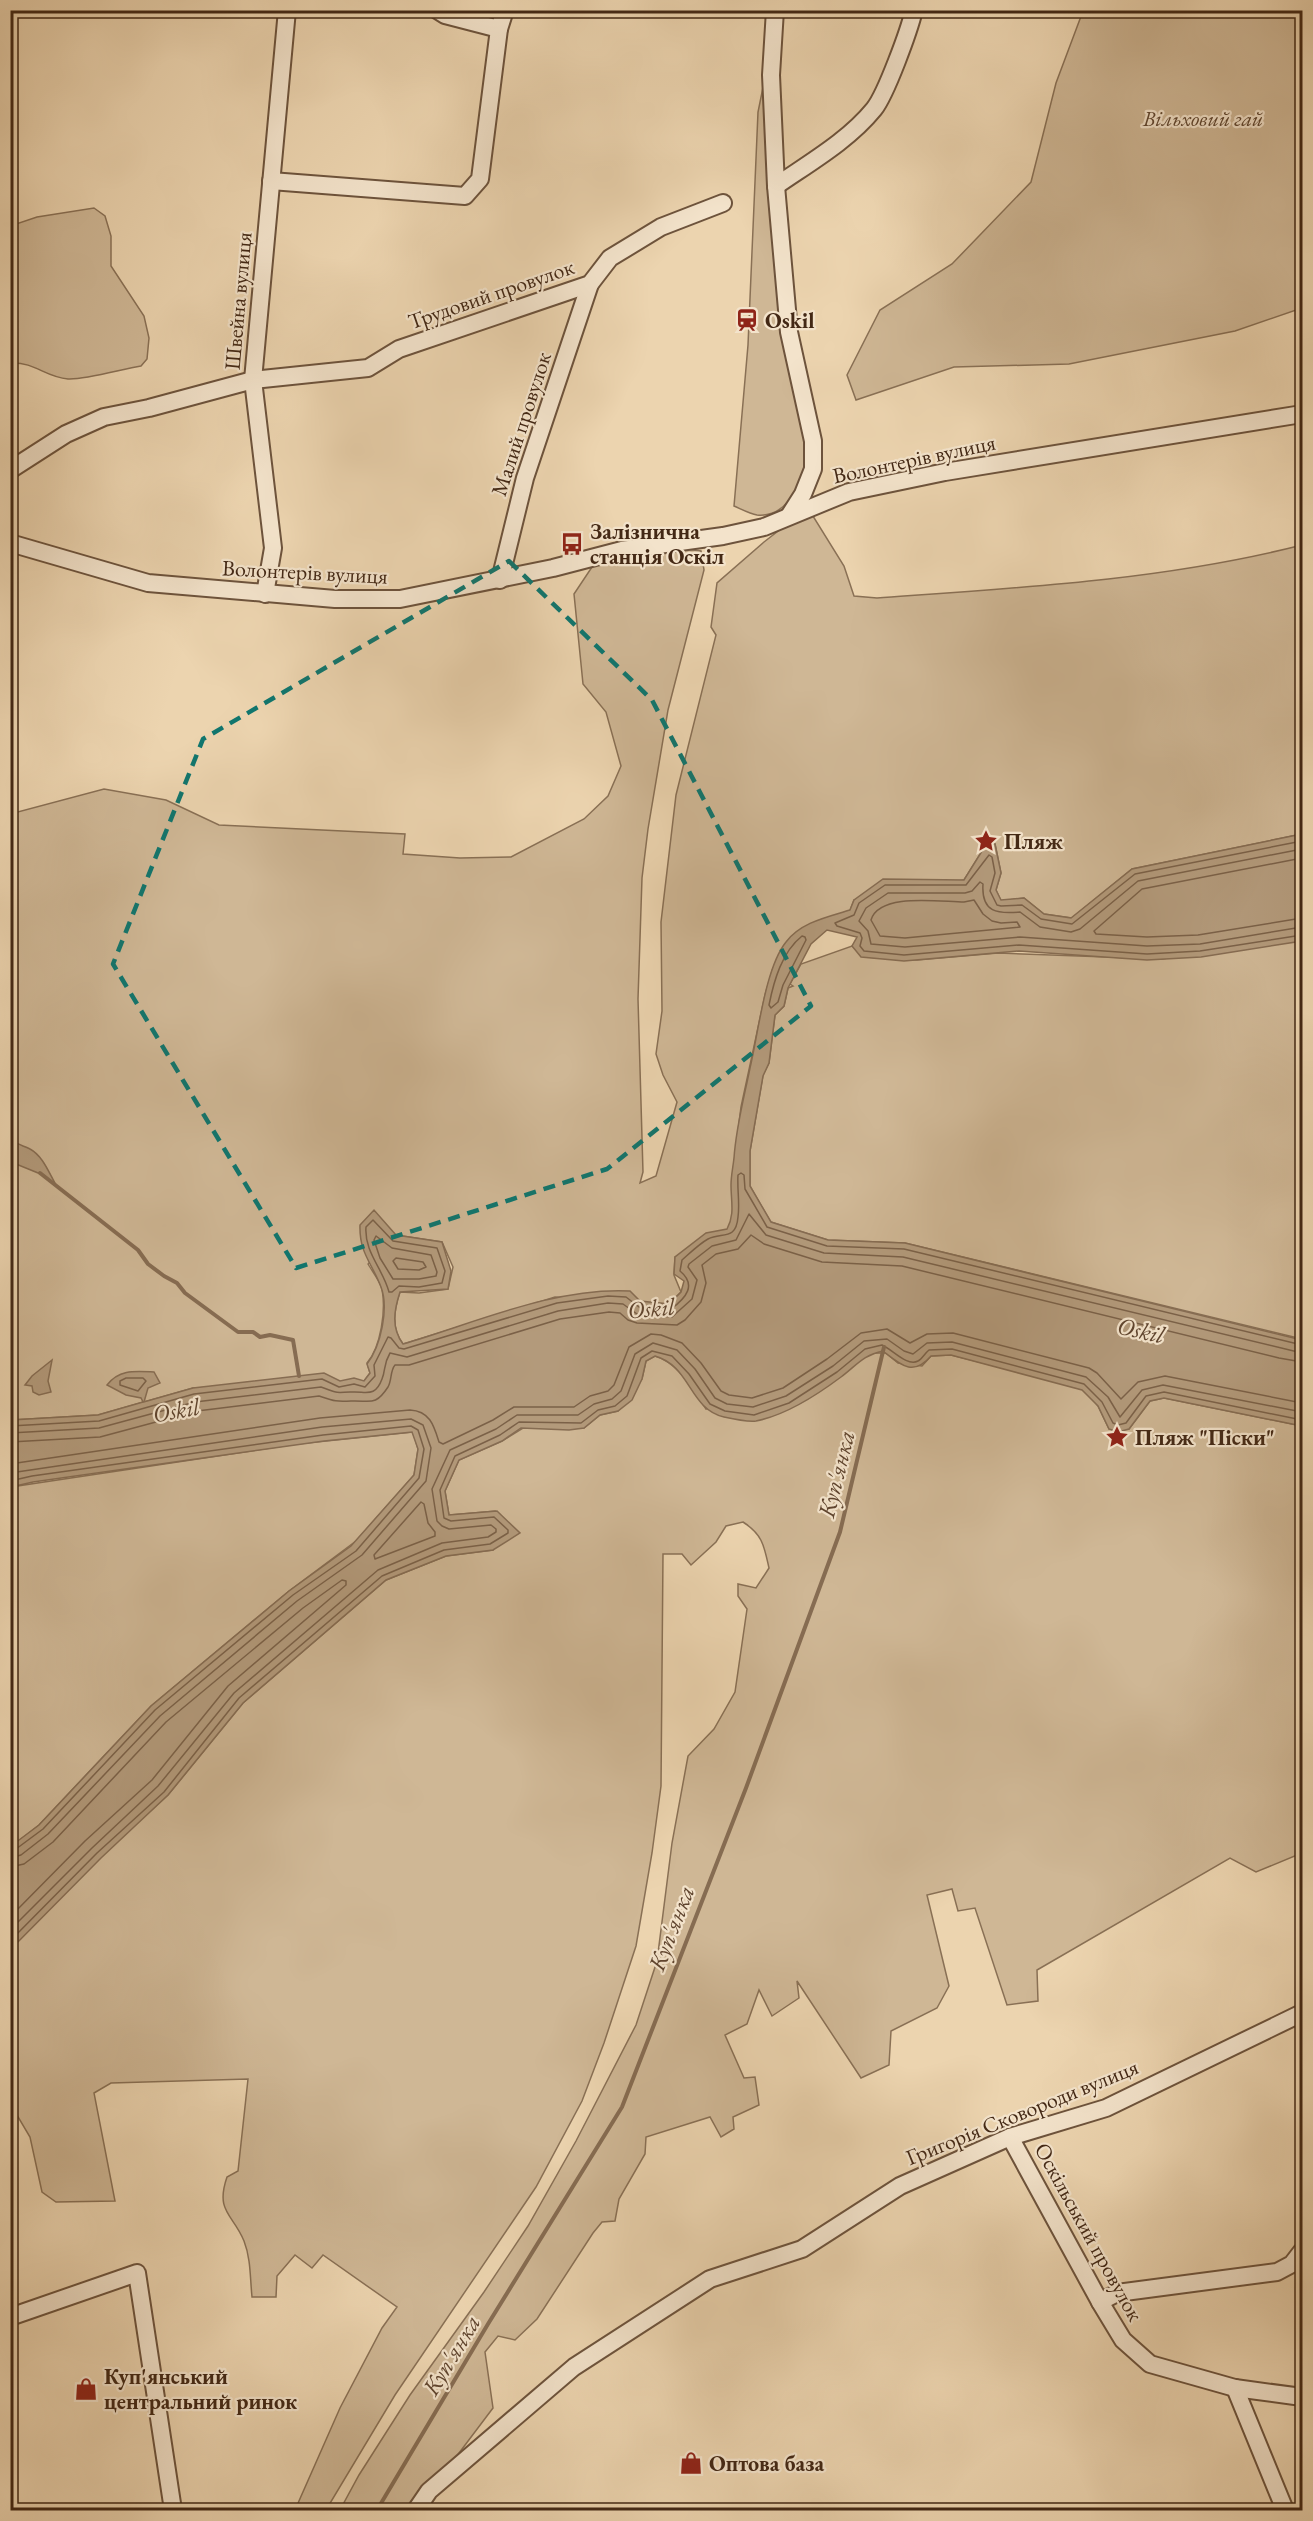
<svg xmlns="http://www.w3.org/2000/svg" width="1313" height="2521" font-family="'EB Garamond',serif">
<rect width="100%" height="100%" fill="#ecd4af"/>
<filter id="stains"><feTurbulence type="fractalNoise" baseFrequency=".00333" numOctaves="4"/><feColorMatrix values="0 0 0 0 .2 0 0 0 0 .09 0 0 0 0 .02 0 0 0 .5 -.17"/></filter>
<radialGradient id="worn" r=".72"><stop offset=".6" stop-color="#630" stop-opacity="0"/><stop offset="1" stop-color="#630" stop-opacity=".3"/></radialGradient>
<g fill="#cfb795" stroke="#897055" stroke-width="1.5">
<path d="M1135,11h167v297l-67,23 -166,33 -115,3 -98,33 -9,-25 33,-65 72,-46 79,-82 25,-99 27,-72h47l4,3z"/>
<path d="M773,38l-5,138 41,283c-10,24 -20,59 -52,56 -7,-1 -16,-6 -23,-9l14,-161 10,-233z"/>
<path d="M94,208l11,8 6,20v30l33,50 5,22 -2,21 -6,7c-19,3 -55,14 -73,13 -23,-2 -33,-17 -57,-16l-1,-132 3,-6 24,-8z"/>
<path d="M808,508l36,58 10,30 23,2c141,-10 288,-18 425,-53v289l-170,35 -60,49 -28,-4 -20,-16 -23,3 -5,-11 5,-17 -6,-29 -8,-1 -23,37 -110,20 -5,13 -76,55 -8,27 -24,112 -9,72 1,30 37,12 -20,-35v-35l13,-76 6,-12 6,-48 9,-9 4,-18 5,-2 -3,-2 11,-20 51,-18 13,11 52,3 81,-7 164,6 140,-22v402l-397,-96 -77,-3 -57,-18 -96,35 -1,18 7,17 -12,12 -114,-7 -152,47c-12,-16 -9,-34 -3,-52l19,1 29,-4 5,-22 -11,-25 -46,-7 -28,29c4,7 12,17 14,25 4,21 -1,58 -15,74l3,10 -6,8 -171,7 -95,27 -87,5 -1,-606 94,-25 62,11 53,25 186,9 -2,20 57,4 51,-1 73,-38 24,-23 13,-30 -15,-54 -23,-28 -9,-90 26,-39 86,-6 15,2 3,19 -36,140 -20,119 -6,49 -4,121 5,173 -3,11 16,-7 21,-74 -14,-27 -7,-21 6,-43 -1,-89 15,-127 40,-160 -5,-8 6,-44 47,-41z"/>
<path d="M866,1353h20l12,10 24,3 9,-10 20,-1 133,33 14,18 11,23h20l21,-28 14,-3 138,28v427l-46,19 -26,-14 -193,112 1,31 -31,4 -32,-97 -17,3 -6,-22 -25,6 22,91 -12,22 -46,23 -2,34 -28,13 -64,-97 2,17 -27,18 -13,-26 -12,34 -22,11 19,43 11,-1 4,28 -26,12 1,12 -13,8 -11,-20 -64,20 -1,17 -26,45 -4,22 -13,1 -9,11 -56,86 -22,21 -17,-4 -13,16 8,56 -77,102h-76l19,-35 51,-80 74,-103 44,-66 48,-85 60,-116 21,-64 15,-118 16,-87 26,-27 21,-37 12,-83 -9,-13v-12l18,4 13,-20c-5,-22 -6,-33 -26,-46l-17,4 -10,16 -25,23 -9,-11h-19l-2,232 -9,67 -16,93 -32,97 -22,58 -46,86 -141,208 -69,115h-31l45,-102 42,-80 15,-21 -74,-52 -11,13 -17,-13 -18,21 -1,21h-24c-2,-19 -1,-38 -8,-56 -11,-27 -29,-29 -17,-64l11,-6 10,-92 -137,4 -17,10 21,108 -59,1 -14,-10 -12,-55 -19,-32v-158l47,-52 110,-100 75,-92 143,-123 60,-24 47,-6 2,-39 -46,4 -4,-24 14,-31 43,-19 21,-13h61l16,-13 18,-4 24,-32 4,-18 9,-5c24,7 37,33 51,53z"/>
<path d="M413,1432l5,17 -4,26 -58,66 -67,50 -138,115 -112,119 -28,22v-360l286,-43z"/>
</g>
<g fill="#b39a7b" stroke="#866c52" stroke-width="1.5">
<path d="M1302,834v107l-101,16 -54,3 -128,-9 -115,10 -43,-4 -9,-11 5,-9 -30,-7 -16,14 -23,44 -4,18 -9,9 -6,48 -6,13 -13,75v35l21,36 57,18 77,3 397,97v86l-138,-28 -14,3 -21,28 -11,3 -9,-3 -11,-23 -16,-16 -131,-35 -20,1c-18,21 -30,9 -48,-5 -20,4 -26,14 -42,26 -24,18 -54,38 -85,44 -9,1 -23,-2 -32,-4 -35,-8 -33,-51 -69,-61l-9,5 -4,18 -10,21 -14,11 -18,4 -16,13 -15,2 -48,-2 -19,13 -43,19 -14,31 4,24 48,-4 23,22 -27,17 -47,6 -60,24 -143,123 -75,92 -67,63 -90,91v-103l28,-21 112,-119 138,-115 62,-45 63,-71 4,-26 -6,-17 -88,9 -291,41 -22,5v-67l87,-5 45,-13 -2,-4 -15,-3 -19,-10c12,-16 28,-14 47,-13l6,11 -12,5 -4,14 49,-14 131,-15 16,8 14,-3 10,3 6,-8 -3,-9c14,-18 22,-56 14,-77 -9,-24 -22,-34 -21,-62l14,-15 22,25 46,7 9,29 -3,18 -48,3c-6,18 -9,36 3,52 72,-21 151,-57 227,-53l10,10 29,3 12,-12 3,-11 -10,-7 1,-17 31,-24 21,-4c8,-15 4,-27 4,-44 0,-9 2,-18 3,-27 2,-31 10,-60 16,-90 8,-33 15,-100 36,-126 15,-20 42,-25 64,-32l4,-10 29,-21 81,1 23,-37 8,1 6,29 -5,17 5,10 23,-2 20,16 27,4 61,-49z"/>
<path d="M13,1140c6,6 10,5 17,9 13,7 19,24 26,36l-13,-10 -32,-13v-21z"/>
<path d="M52,1360l-4,21 3,11 -12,3 -6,-3 -1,-6 -7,-1 7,-9z"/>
</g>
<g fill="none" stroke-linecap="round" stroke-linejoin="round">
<g stroke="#7b6148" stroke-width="1.5">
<path d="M1302,841l-167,33 -63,50 -31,-5 -19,-14 -21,1 -4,-1 -7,-14 5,-18 -3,-16 -3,-2 -23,30h-81l-26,18 -5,12 -19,8 2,3 23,7 2,5 -2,8 4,5 40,4 115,-10 128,9 53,-3 102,-16"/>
<path d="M1302,849l-164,32 -58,48 -9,3 -31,-5 -20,-15c-22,2 -39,1 -37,-28l-3,-2 -8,9 -7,2h-77l-22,15 -7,13 9,10 3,13 34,3 115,-10 127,9 53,-2 102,-17"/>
<path d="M1302,858l-160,31 -48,42 2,3 51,3 51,-2 104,-17"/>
<path d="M974,900l9,14 9,7 9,2 16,-1 3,5 -115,11 -25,-2 -9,-16c8,-28 70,-18 93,-18z"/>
<path d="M802,936l3,1 1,3 -23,45 -5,17 -7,6 -2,-3c5,-25 13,-53 33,-69z"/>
<path d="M373,1220l20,21 44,7 8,23 -3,12 -23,4 -20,-1 -7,6h-3c-6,-23 -25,-40 -23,-65z"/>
<path d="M376,1236l16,12 39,7 6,17 -1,4 -17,3h-26l-13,-21 -6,-18z"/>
<path d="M396,1258l27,4 3,5 -7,3 -21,-1 -5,-8z"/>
<path d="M126,1378h17l3,3 -8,10 -18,-6v-4z"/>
<path d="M10,1426l89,-5 95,-27 128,-15 17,8 15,-3 11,3 10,-11 -1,-11 14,-28 3,1 8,10 5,1 153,-46 51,-7 18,1 13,10 32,2c15,-11 26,-24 9,-38l2,-11c8,-7 17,-16 26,-21 14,-7 28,2 30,-22 2,-14 -1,-28 0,-42l3,-2 3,2 1,14 22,38 60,19 77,3 398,96"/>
<path d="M10,1433l89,-5 96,-26 126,-15c17,6 12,6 31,5 14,-1 23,6 30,-13 4,-10 1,-14 8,-26l17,4 151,-46 50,-8 15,1 14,10 35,3 20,-18 5,-19 -9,-13 1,-3 23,-18 24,-6 13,-26 17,21 58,18 79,4 399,96"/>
<path d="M10,1442l90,-5 97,-26 122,-15c15,5 17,6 32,5 19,-1 24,6 37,-14 4,-7 2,-16 7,-22h14l151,-46 49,-7 11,1 8,7 9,3 40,2 8,-5 16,-18 5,-19 -4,-18 14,-11 22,-5 13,-14 13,9 58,18 80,4 377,92 23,4"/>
<path d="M10,1464l310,-46 90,-8c20,1 24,16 29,32l4,2 50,-24 21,-13h60l16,-11 18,-5 6,-6 15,-38 22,-13 10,1 21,8 19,20 20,28 8,4 23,3 31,-10 44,-29 34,-26 26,-4 23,14 17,-9 26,-1 136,35 8,5 24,26 17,-17 27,-6 137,27"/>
<path d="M10,1473l312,-46 89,-8 12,6 8,23 -5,33 -64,74 -65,46 -137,115 -112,118 -27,21 -11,3"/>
<path d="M10,1481l22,-5 291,-41 88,-9 7,4 6,19 -5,29 -63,73 -63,44 -138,115 -112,119 -27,20 -6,2"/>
<path d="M421,1502l3,2 4,19 7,9v4l-60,23 -1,-4z"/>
<path d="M10,1867l14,-3 29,-22 113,-120 137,-114 39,-28 4,1v4l-118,101 -76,94 -67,61 -75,76"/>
<path d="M10,1930l82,-82 66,-62 76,-93 144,-123 64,-27 46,-6 8,-5v-3l-5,-4 -42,4 -7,-3 -5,-5 -5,-32 18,-39 46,-21 21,-14h61l16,-11 18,-5 9,-8 14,-37 18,-11 24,7 18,19 20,29 12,6 26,3 33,-11 47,-30 31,-25 23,-2 17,12 9,3 14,-11 25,-1 134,35 22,20 12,20 22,-27 21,-5 139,27"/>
<path d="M10,1941l87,-88 67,-61 75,-94 143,-122 62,-26 46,-6 18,-11v-3l-14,-13 -43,4 -7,-3 -4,-28 15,-34 45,-21 19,-13 62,1 17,-13 17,-4 12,-10 14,-38 11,-7 20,5 17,18 21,30 15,7 29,4 35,-12 48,-31 28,-23 17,-4c10,4 25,22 36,16 4,-2 7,-8 11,-11l23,-1 132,35 18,18 11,21 5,2 8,-2 20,-27 18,-4 138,28"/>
</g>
<g stroke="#866c52" stroke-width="4">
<path d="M40,1173l98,77 10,14 16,12 13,7 8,10 53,39h15l7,5 10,-2 23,5 6,36"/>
<path d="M377,2510l111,-186 134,-217 124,-319 94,-256 44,-185"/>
</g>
<g stroke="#6d533c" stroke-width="20">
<g id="minor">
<path d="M437,10l8,5 54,14"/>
<path d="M775,10l-4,65 5,111 13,146 24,109v28l-10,25 -14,22"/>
<path d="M271,181l194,15 15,-17 19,-150 6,-19"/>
<path d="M776,186c33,-23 72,-45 98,-77 12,-15 35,-78 40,-99"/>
<path d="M10,470l56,-36 38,-17 45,-9 104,-28 115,-12 31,-19 191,-65 20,-26 51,-31 62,-24"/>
<path d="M10,543l138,40 187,16h65l153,-31 69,-18 101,-14 41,-9 85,-35 96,-20 357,-58"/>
<path d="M500,580l25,-102 65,-194"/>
<path d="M265,594l8,-46 -20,-168 34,-370"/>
<path d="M1010,2137l90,165 23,38 27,24 85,24 67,9"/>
<path d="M1100,2302l17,-9 160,-21 15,-8 10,-13"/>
<path d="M10,2317l127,-44 36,237"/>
<path d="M1235,2388l50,122"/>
<path d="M416,2510l13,-19 145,-124 136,-88 92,-30 98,-63 110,-49 96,-29 196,-95"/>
</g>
</g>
<use href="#minor" stroke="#f3e3cb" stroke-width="16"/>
</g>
<path fill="none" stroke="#0f766e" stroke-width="4.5" stroke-dasharray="12 8" stroke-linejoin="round" d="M509,561l143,139 159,306 -204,163 -311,99 -183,-304 90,-225z"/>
<defs>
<g id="station-bare" transform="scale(1.8)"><path d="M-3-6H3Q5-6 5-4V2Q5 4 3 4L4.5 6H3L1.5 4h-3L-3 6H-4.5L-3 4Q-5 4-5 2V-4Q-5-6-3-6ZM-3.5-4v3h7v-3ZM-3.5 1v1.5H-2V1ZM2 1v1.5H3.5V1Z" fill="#8f2418" stroke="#f3e3cb" stroke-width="2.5" paint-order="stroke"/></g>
<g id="bus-bare" transform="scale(1.8)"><path d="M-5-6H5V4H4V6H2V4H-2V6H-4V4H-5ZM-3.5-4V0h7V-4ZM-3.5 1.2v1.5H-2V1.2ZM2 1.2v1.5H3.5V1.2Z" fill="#8f2418" stroke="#f3e3cb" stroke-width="2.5" paint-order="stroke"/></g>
<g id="sight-bare" transform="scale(1.8)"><path d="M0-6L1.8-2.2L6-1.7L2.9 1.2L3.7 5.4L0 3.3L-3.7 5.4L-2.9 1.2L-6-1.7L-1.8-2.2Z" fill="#8f2418" stroke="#f3e3cb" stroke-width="2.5" paint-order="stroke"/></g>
<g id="shop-bare" transform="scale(1.8)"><path d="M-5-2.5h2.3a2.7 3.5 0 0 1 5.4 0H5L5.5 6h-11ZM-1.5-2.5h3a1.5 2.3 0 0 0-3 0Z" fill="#8f2418" stroke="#f3e3cb" stroke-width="2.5" paint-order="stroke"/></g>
</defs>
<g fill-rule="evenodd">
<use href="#station-bare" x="747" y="320"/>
<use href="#bus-bare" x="572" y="544"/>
<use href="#sight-bare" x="986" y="841"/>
<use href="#sight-bare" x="1117" y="1437"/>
<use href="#shop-bare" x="86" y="2389"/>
<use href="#shop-bare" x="691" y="2463"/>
</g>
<g text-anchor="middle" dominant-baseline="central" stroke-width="4.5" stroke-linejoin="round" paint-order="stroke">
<g font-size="22" font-style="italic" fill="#5f452f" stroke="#f3e3cb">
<text x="1203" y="118">Вільховий гай</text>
</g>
<g font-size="22" fill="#432815" stroke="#f3e3cb">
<text transform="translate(491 294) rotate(-19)">Трудовий провулок</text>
<text transform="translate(238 301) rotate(-85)">Швейна вулиця</text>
<text transform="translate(521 424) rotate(-72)">Малий провулок</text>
<text transform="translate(914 459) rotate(-12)">Волонтерів вулиця</text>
<text transform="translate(305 572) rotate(3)">Волонтерів вулиця</text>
<text transform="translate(1022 2112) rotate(-22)">Григорія Сковороди вулиця</text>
<text transform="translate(1089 2232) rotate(61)">Оскільський провулок</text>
</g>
<g font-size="22" font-weight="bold" fill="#432815" stroke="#f3e3cb" text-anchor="start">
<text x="765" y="320">Oskil</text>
<text x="590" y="531">Залізнична<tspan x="590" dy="25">станція Оскіл</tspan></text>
<text x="1004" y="841">Пляж</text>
<text x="1135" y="1437">Пляж "Піски"</text>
<text x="104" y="2376">Куп'янський<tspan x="104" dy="25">центральний ринок</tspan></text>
<text x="709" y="2463">Оптова база</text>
</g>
<g font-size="24" font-style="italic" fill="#5f442e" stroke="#f3e3cb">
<text transform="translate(651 1308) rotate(-5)">Oskil</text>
<text transform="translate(1141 1330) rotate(13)">Oskil</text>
<text transform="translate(176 1410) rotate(-10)">Oskil</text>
<text transform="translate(836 1474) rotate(-76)">Куп'янка</text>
<text transform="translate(671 1928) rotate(-69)">Куп'янка</text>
<text transform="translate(451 2355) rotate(-59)">Куп'янка</text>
</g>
</g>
<rect width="1313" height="2521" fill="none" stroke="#ecd4af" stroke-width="36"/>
<rect x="12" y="12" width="1289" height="2497" fill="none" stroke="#432815" stroke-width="3"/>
<rect x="18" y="18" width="1277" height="2485" fill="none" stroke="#432815" stroke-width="1.5"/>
<rect width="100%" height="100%" filter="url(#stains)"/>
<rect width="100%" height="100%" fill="url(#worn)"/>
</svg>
